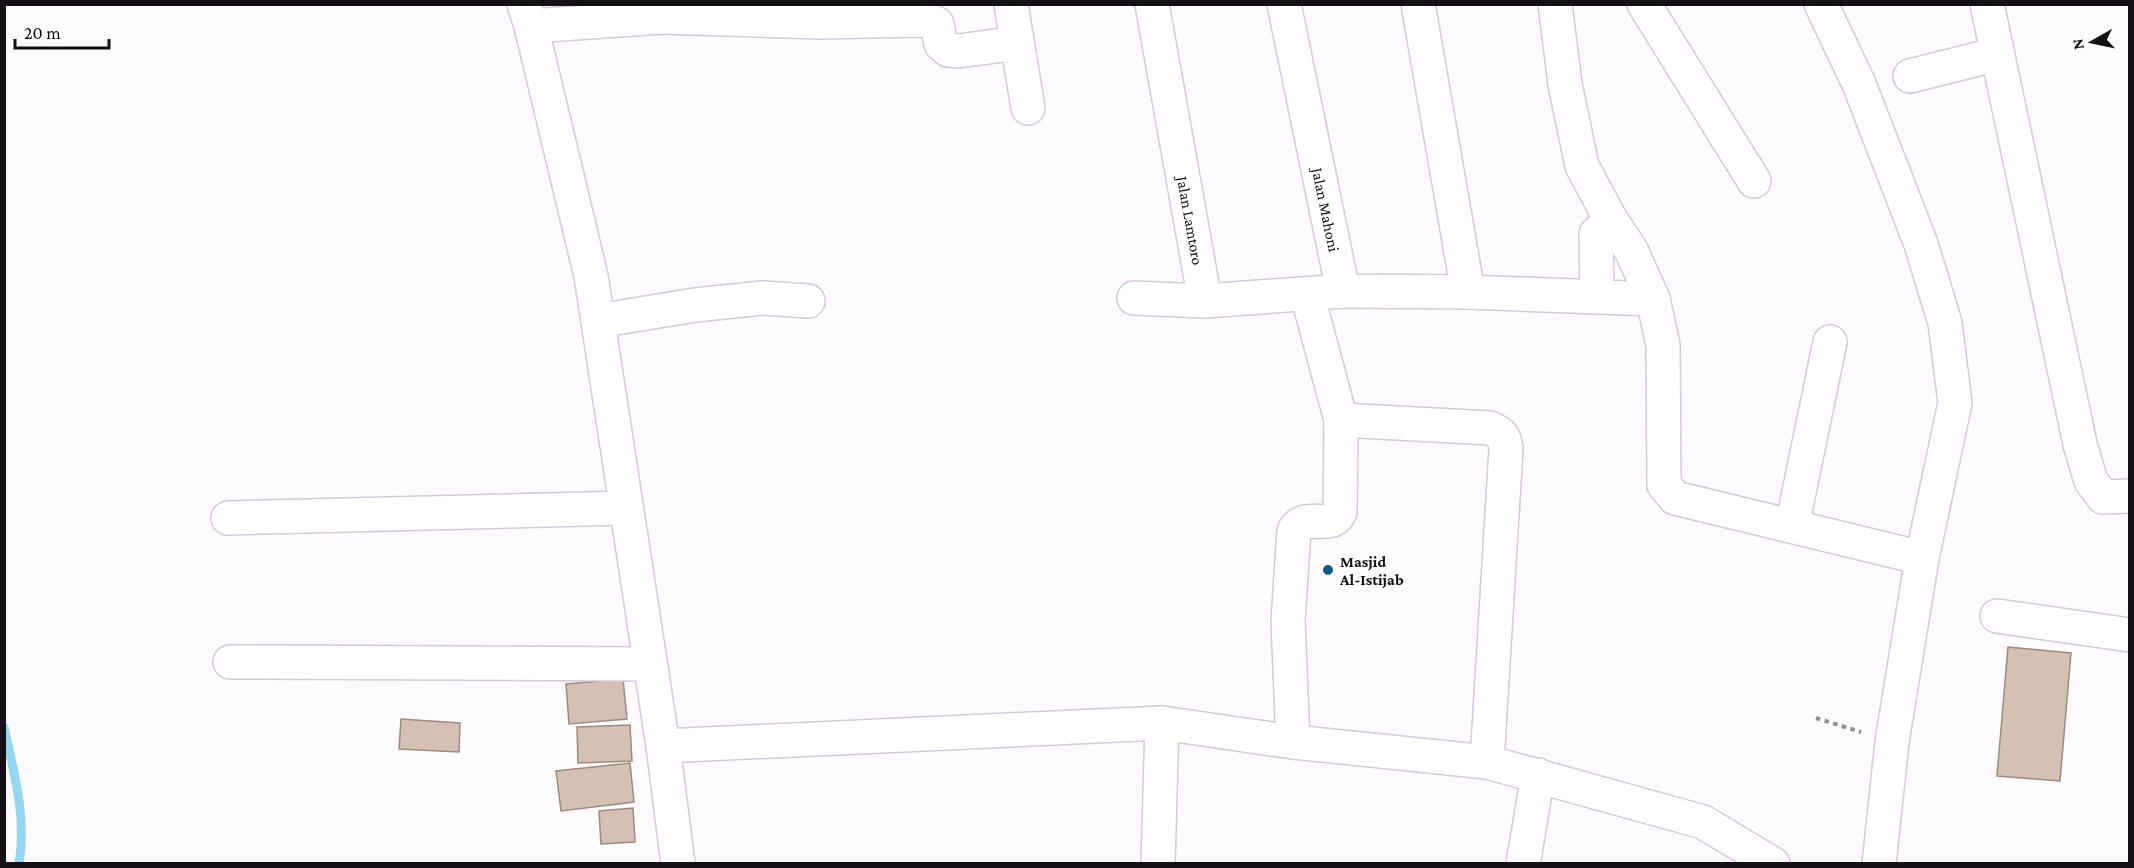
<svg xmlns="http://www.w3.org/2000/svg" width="2134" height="868" font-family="'Crimson Pro',serif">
<rect width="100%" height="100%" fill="#fdfbfe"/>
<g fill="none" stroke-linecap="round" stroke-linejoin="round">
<path stroke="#95d7f0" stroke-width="9" d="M4,727c10,46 23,90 15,137"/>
</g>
<g fill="#d5c1b4" stroke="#9e8b7f" stroke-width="1.5">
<path d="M2008,647l63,6 -11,128 -63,-5z"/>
<path d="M623,679l4,40 -58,5 -3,-40z"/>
<path d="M401,719l59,4 -1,29 -60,-3z"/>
<path d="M630,725l2,36 -54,2 -1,-36z"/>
<path d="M630,763l4,39 -73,9 -5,-40z"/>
<path d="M633,808l2,34 -34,2 -2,-33z"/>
</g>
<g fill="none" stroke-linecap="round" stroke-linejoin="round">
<g stroke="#d7c8db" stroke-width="36">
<g id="minor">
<path d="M524,4l7,22 60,250 72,470"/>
<path d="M1011,4l17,104"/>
<path id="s1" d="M1152,4l53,297 138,-10"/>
<path id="s2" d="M1284,4l59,287 125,1"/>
<path d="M1418,4l50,288 185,7"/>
<path d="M1555,4l10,80 17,82 29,54 20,30 22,49 10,46 1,140 11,13 247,60 -30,184 -13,122"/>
<path d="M1644,4l110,177"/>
<path d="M1821,4l38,80 62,160 24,79 10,80 -33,155"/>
<path d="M1987,4l93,440 11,37 12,16 27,-1"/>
<path d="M531,26l132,-9 158,5 98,-2 13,1 5,3 4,20 7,6 11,1 58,-8"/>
<path d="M1910,76l88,-22"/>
<path d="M1597,297l-1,-63 15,-14"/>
<path d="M1134,298l71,3"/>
<path d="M598,321l97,-16 68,-7 45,3"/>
<path d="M1341,420l149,8c11,5 15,8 16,21l-19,313"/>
<path d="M228,518l397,-10"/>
<path d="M1792,526l38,-184"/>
<path d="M1997,616l133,19"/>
<path d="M230,662l420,2"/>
<path d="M1293,742l-5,-121 6,-90c9,-20 40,1 46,-20l1,-91 -34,-126"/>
<path d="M678,864l-15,-118 499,-23"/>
<path d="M1158,864l4,-141 131,19 194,20 216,60 70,42"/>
<path d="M1523,864l15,-89"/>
</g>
</g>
<path stroke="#918e92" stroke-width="4" stroke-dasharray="4.5 4.5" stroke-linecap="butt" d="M1816,718l45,14"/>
<use href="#minor" stroke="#fff" stroke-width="33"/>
</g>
<circle fill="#155a8f" stroke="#fff" stroke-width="2" cx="1328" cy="570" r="6"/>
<g text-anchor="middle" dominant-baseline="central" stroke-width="4.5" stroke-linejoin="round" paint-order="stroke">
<g font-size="16" fill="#151016" stroke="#fff">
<text stroke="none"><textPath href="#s2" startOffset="210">Jalan Mahoni</textPath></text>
<text stroke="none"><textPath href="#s1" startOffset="220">Jalan Lamtoro</textPath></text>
</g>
<g font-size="16" font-weight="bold" fill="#151016" stroke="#fff" text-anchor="start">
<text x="1340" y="561">Masjid<tspan x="1340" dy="18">Al-Istijab</tspan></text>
</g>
</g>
<rect width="2134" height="868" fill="none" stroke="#151016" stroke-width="12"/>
<g transform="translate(2092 42) rotate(261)" stroke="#ffffff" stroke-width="4.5" paint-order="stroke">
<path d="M0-4.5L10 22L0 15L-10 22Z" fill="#151016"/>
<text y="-9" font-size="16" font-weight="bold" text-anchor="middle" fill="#151016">N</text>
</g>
<path d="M15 39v9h94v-9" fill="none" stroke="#151016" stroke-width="3"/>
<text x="24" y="39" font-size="18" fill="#151016" stroke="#ffffff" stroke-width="4.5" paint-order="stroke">20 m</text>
</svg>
